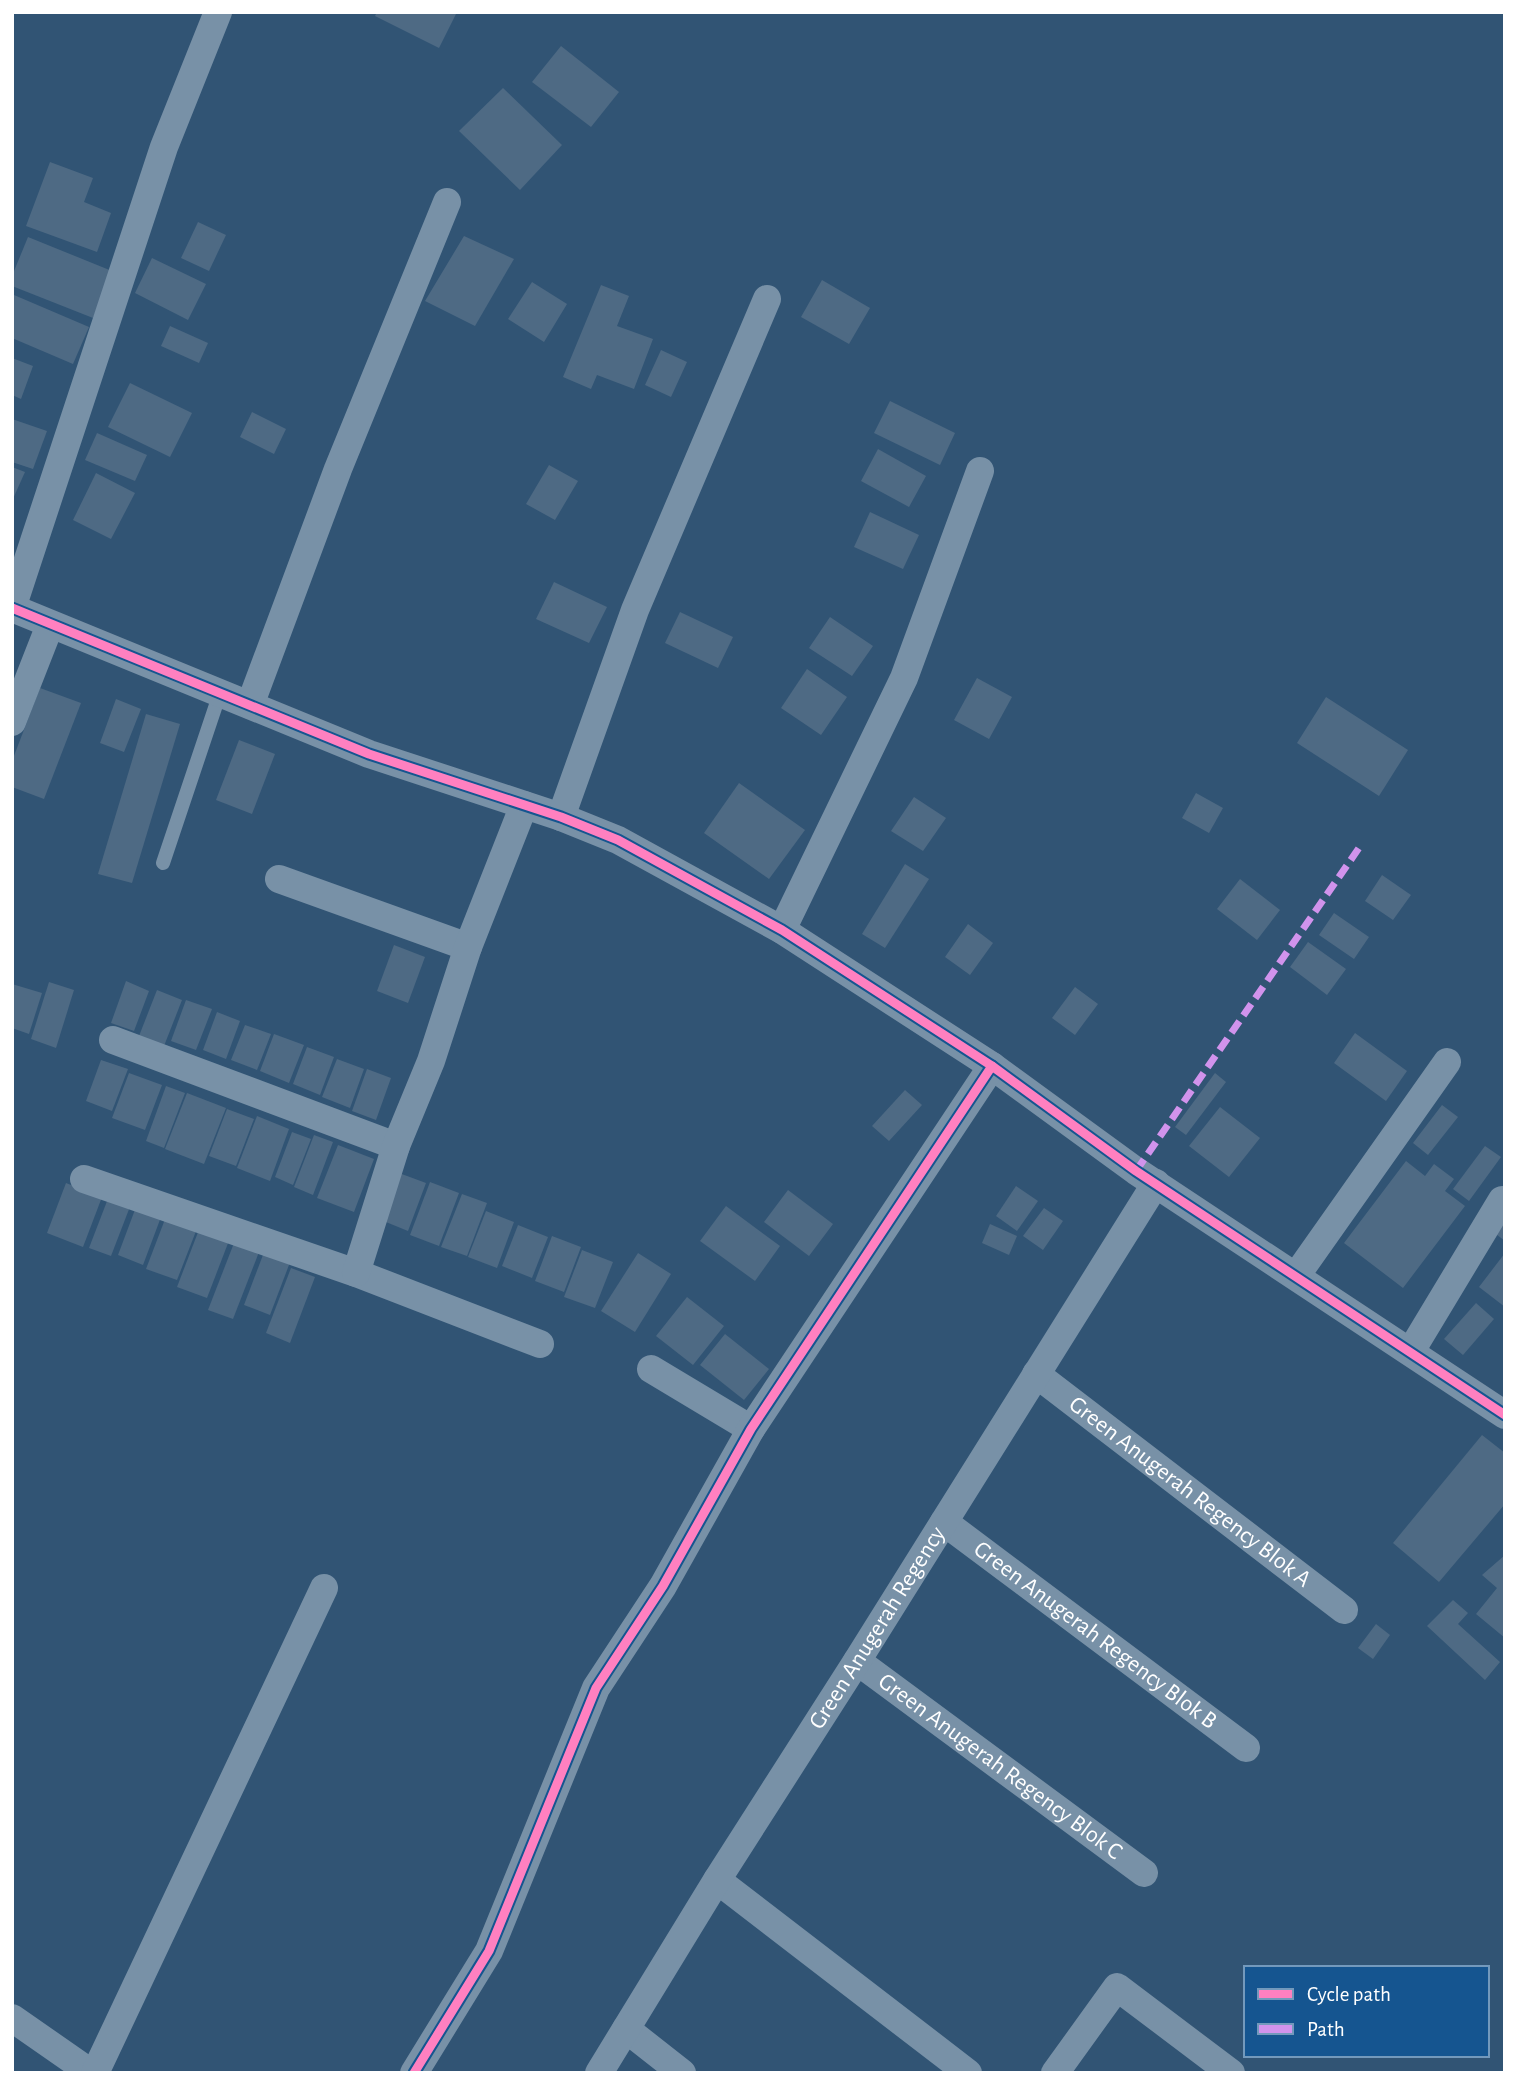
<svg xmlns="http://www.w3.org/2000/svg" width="1517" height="2085" font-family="'Alegreya Sans',sans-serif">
<rect width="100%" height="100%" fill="#315474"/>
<g fill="#4e6a84">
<path d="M377,12h80l-18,36 -64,-32z"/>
<path d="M561,46l58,46 -28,35 -59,-45z"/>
<path d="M503,88l59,57 -42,45 -61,-59z"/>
<path d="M50,162l43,16 -9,24 27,11 -14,39 -71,-26z"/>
<path d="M198,222l28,13 -17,36 -28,-13z"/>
<path d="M464,236l50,23 -39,67 -50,-25z"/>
<path d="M28,237l84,34 -19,47 -81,-32v-10z"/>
<path d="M152,258l54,26 -18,36 -53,-27z"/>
<path d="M822,280l48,28 -21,36 -48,-27z"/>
<path d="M532,282l35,22 -23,38 -36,-23z"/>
<path d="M601,285l28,11 -12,30 36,13 -19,50 -37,-14 -6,14 -28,-12z"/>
<path d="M14,295l75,32 -16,37 -61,-26v-38z"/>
<path d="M170,326l38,17 -9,20 -38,-17z"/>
<path d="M661,350l26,12 -16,35 -26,-12z"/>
<path d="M12,358l21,8 -12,33 -9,-4z"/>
<path d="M130,383l62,30 -22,44 -62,-30z"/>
<path d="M890,401l65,32 -15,32 -66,-32z"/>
<path d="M252,412l34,17 -12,25 -34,-17z"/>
<path d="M12,419l35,12 -14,38 -21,-7z"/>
<path d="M97,433l50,22 -12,26 -50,-21z"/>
<path d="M878,449l48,27 -17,31 -48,-26z"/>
<path d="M549,465l29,16 -23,39 -29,-16z"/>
<path d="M12,467l13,5 -13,29z"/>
<path d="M96,473l39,20 -24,46 -38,-19z"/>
<path d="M870,512l49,23 -16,34 -49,-22z"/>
<path d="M554,582l53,25 -18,36 -53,-24z"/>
<path d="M680,612l53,25 -15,31 -53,-25z"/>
<path d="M830,617l43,29 -21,30 -43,-28z"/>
<path d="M807,669l40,28 -26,38 -40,-27z"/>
<path d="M977,678l35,19 -23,42 -35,-19z"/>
<path d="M40,688l41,15 -37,96 -32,-12v-26z"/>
<path d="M1326,697l82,53 -29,46 -82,-53z"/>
<path d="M116,699l25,10 -17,43 -24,-9z"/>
<path d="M146,714l34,10 -48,159 -34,-9z"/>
<path d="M239,740l36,14 -23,60 -36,-14z"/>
<path d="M739,783l66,47 -36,49 -65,-46z"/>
<path d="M1196,793l27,15 -14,25 -27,-15z"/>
<path d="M914,797l32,21 -23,33 -32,-20z"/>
<path d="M905,864l24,15 -44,69 -23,-14z"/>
<path d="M1382,875l29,20 -18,25 -28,-19z"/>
<path d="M1240,879l40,31 -23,30 -40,-31z"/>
<path d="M1334,913l35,24 -15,22 -35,-24z"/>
<path d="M968,924l25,19 -23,32 -25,-18z"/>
<path d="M1308,942l38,27 -19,26 -37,-28z"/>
<path d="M394,945l31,12 -17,46 -31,-12z"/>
<path d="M126,981l23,10 -15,40 -23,-8z"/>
<path d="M49,982l25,8 -18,58 -25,-9z"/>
<path d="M12,984l30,9 -13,41 -17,-6z"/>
<path d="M1075,987l23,17 -23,31 -23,-17z"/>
<path d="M157,990l25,10 -18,46 -25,-10z"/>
<path d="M186,1000l26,9 -16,41 -25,-9z"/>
<path d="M217,1012l23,9 -14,38 -23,-9z"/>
<path d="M245,1025l26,9 -14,36 -26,-10z"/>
<path d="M1355,1033l52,38 -21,30 -52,-38z"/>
<path d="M274,1034l30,11 -15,38 -29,-12z"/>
<path d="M307,1047l27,10 -14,38 -27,-11z"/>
<path d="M337,1059l27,10 -14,39 -28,-11z"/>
<path d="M101,1060l27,9 -16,42 -26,-10z"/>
<path d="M367,1069l24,9 -15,42 -24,-9z"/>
<path d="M129,1073l33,12 -17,45 -33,-12z"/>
<path d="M1215,1073l11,9 -40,53 -11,-8z"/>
<path d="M166,1086l19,7 -21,55 -18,-7z"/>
<path d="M905,1090l17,15 -33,36 -17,-15z"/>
<path d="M187,1093l39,15 -22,56 -39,-15z"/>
<path d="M1442,1105l16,12 -30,38 -15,-12z"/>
<path d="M1220,1107l40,31 -31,39 -40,-31z"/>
<path d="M227,1109l27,10 -18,47 -27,-10z"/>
<path d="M257,1116l32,13 -19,52 -33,-13z"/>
<path d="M292,1132l19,7 -18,46 -18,-8z"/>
<path d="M314,1135l19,7 -20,53 -19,-8z"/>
<path d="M338,1145l36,14 -20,53 -37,-14z"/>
<path d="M1485,1146l16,11 -32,44 -16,-12z"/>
<path d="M1406,1161l19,15 9,-12 20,15 -9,12 20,15 -62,82 -59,-45z"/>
<path d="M399,1173l27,10 -18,48 -27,-11z"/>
<path d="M430,1182l29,11 -20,53 -29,-11z"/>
<path d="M66,1183l36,14 -19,50 -36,-14z"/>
<path d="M1016,1186l22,15 -21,30 -21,-15z"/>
<path d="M788,1190l45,34 -24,32 -45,-34z"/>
<path d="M462,1194l25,9 -20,53 -26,-9z"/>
<path d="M109,1196l22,8 -20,52 -22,-8z"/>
<path d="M726,1206l54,40 -25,35 -55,-40z"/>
<path d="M136,1207l25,10 -18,48 -25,-10z"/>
<path d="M1505,1207v34l-17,-13z"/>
<path d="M1044,1208l19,13 -20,29 -20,-14z"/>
<path d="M486,1211l28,11 -17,46 -29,-11z"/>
<path d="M167,1214l31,12 -21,54 -31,-11z"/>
<path d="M990,1224l27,12 -8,19 -27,-12z"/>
<path d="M518,1225l30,12 -16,41 -30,-12z"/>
<path d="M200,1227l30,11 -23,60 -30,-11z"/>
<path d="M552,1236l29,11 -17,45 -29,-11z"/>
<path d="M234,1243l25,9 -26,67 -25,-9z"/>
<path d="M266,1247l26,10 -22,58 -26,-10z"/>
<path d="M582,1250l31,12 -18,46 -31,-11z"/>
<path d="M638,1253l33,21 -36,58 -34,-21z"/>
<path d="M1505,1253v54l-26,-20z"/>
<path d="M291,1268l24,9 -25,66 -24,-10z"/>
<path d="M687,1297l37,29 -31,39 -37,-29z"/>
<path d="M1476,1303l18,16 -31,36 -19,-16z"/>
<path d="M725,1334l44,35 -25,31 -44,-35z"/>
<path d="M1482,1435l23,18v51l-66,78 -46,-39z"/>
<path d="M1505,1555v83l-29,-24 21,-26 -15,-13z"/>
<path d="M1453,1600l15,13 -10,11 42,38 -15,18 -58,-54z"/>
<path d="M1376,1624l14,11 -17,24 -15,-11z"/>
</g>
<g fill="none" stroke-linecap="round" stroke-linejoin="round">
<path stroke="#7891a7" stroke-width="14" d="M163,863l57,-170"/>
<g stroke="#7891a7" stroke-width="28">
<path d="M12,608l357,146 192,63 57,23 164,90 210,136 144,105 369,244"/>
<path d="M12,608l152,-461 54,-135"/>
<path d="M250,705l88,-236 109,-267"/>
<path d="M12,722l38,-97"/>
<path d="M561,817l74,-207 132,-311"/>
<path d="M279,879l189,68"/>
<path d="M782,930l122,-252 76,-207"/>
<path d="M113,1040l283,106"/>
<path d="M84,1179l272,94 184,71"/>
<path d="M356,1273l40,-127 35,-85 37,-114 56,-142"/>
<path d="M1296,1276l151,-214"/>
<path d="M1411,1351l91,-151"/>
<path d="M651,1369l100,60"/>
<path id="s1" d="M1036,1374l308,236"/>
<path id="s2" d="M944,1522l302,226"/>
<path id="s3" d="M857,1661l287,212"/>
<path d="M717,1880l251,193"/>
<path d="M12,2018l79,55"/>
<path d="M626,2029l56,44"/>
<path d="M95,2073l229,-485"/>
<path d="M414,2073l75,-122 107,-263 67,-102 88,-157 241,-363"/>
<path id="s4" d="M599,2073l118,-193 140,-219 299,-478"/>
<path d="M1055,2073l62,-86 114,86"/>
</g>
<path stroke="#d193ec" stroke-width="7" stroke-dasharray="14 7" stroke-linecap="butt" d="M1136,1171l225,-326"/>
<g stroke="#155590" stroke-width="13">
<g id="cycleway">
<path d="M12,608l357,146 192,63 57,23 164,90 210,136 144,105 369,244"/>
<path d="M414,2073l75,-122 107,-263 67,-102 88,-157 241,-363"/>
</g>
</g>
<use href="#cycleway" stroke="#ff80c0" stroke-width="9"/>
</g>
<g text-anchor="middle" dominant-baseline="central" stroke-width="5" stroke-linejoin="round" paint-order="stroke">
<g font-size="24" fill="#fff" stroke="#155590">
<text stroke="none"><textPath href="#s1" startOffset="194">Green Anugerah Regency Blok A</textPath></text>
<text stroke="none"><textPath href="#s4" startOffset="525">Green Anugerah Regency</textPath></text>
<text stroke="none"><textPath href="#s2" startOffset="189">Green Anugerah Regency Blok B</textPath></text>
<text stroke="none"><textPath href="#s3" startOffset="178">Green Anugerah Regency Blok C</textPath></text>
</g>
</g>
<rect width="1517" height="2085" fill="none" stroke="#ffffff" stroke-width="28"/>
<rect x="1244" y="1966" width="245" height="91" fill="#155590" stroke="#7399bc" stroke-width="2"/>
<rect x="1258" y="1989" width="35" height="10" fill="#ff80c0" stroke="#7399bc" stroke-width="2"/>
<text x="1307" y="2001" font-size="21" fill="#ffffff">Cycle path</text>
<rect x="1258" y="2024" width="35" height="10" fill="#d193ec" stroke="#7399bc" stroke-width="2"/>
<text x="1307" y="2036" font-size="21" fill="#ffffff">Path</text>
</svg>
